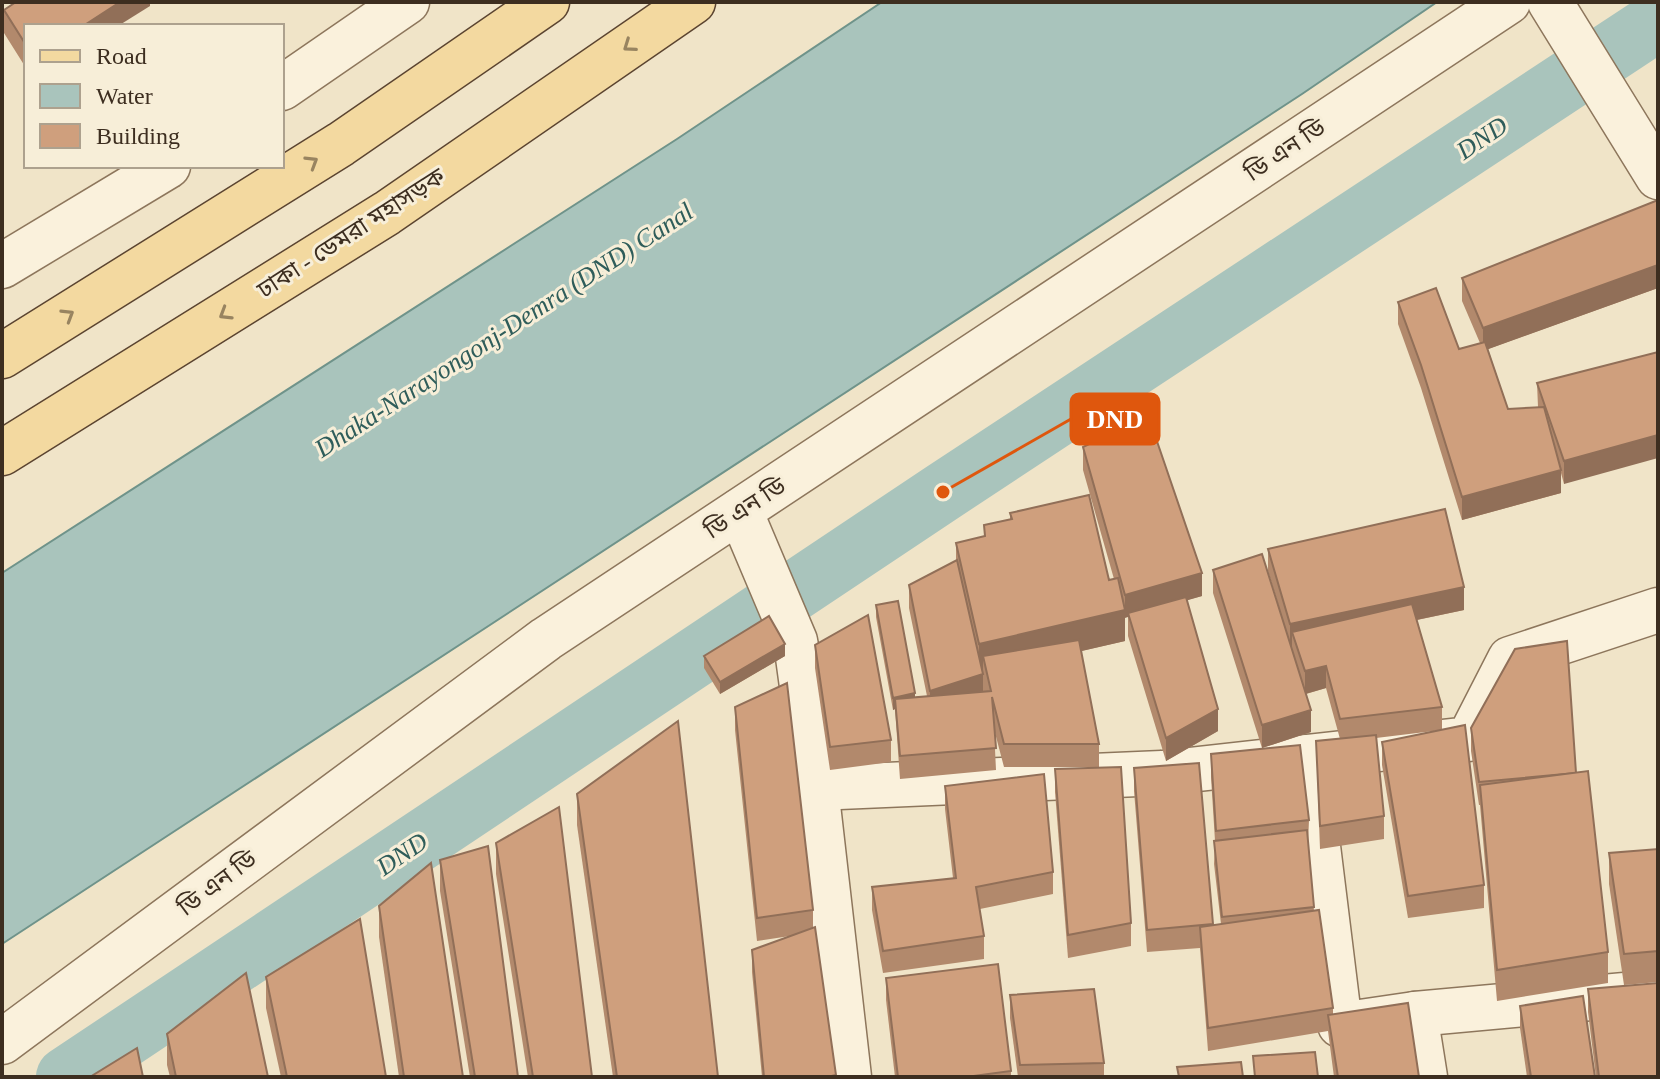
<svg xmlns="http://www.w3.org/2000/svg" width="1660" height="1079" font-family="'Times New Roman','Noto Sans Bengali',serif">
<rect width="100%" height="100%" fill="#f0e4c8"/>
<path fill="#a9c4bc" stroke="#6f938a" stroke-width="2" d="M882,2h555l-135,92 -1300,850v-371l675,-434z"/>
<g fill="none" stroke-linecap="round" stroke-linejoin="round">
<path stroke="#a9c4bc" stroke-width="60" d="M66,1077l877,-585 715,-471"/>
<g stroke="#8d765c" stroke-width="47">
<g id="minor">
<path d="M1550,2l108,175"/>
<path d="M282,88l125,-86"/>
<path d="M2,266l166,-100"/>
<path d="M740,511l55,130 3,16 18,131 33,289"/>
<path d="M1307,757l33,268 75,-11 243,-22"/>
<path d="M816,788l346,-15 307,-34 41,-80 148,-49"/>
<path d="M1415,1014l10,63"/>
<path d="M2,1042l544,-403 962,-637"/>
</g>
</g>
<g stroke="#5b4430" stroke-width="47">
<g id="major">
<path d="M2,356l339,-212 206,-142"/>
<path d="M2,453l385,-240 306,-211"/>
</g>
</g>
<use href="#minor" stroke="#faf1dc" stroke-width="44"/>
<use href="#major" stroke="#f3d9a0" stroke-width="44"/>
</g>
<g fill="#b2896c">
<path d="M150,2v4l-124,20v42l-22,-35v-23z"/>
<path d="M1462,278l196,10 -170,61 20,60 30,-2 -1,-24 121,-31 -94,132 -3,-11v20l-99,27 -41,-132 -23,-64v-22l61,47 21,-6 -18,-42z"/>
<path d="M1083,447l119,149 -15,4 31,131 -52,30 -38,-125v-19h-3v24l-44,10 18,93v23h-95l-10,-38 2,41 -96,9 -5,-70 -2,1 -17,-93v-12l39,92 12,-1 -18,-88v-23l47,-24v-18l28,-7v-11l26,-6v-6l99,67 5,-1 -31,-109z"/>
<path d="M1268,549l196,61 -47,10 25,87v23l-66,8 8,78v23l-64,10 -4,-108 24,-2 -14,-51 -20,6 5,38 -49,16 -49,-155v-23l66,37 -11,-36z"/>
<path d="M815,645l76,95v22l-61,8 -15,-102z"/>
<path d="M704,656h81l-65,38 -16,-26z"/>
<path d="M735,707l78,203v18l2,-1 21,150h-74l-10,-105v-22l38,-14 -33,5 -22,-211z"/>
<path d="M1471,728l105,45 32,179v31l-111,18 -17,-196h-1l-8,-54z"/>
<path d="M1382,742l102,143v23l-76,10 -26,-153z"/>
<path d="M1211,754l98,66 -1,23 6,68 19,97v7l86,62h-85l-6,-46 -120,20 -8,-103 -53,4 -13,-161v-23l65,-5 14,162 8,-1 -7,-60 1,-23 -4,-64z"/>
<path d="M1055,769l76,154v23l-63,12 -13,-166z"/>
<path d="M945,786l108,86v22l-73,15 4,27v23l-101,14 -11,-63v-23l81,-9 -8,-69z"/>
<path d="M577,794l141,283h-105l-36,-252z"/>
<path d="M496,843l96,234h-64l-32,-203z"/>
<path d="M1658,849v133l-34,3 -15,-101v-31z"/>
<path d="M440,860l78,217h-48l-30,-186z"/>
<path d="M379,906l84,171h-64l-20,-140z"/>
<path d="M266,977l120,100h-105l-15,-69z"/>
<path d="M886,978l125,93v6h-116l-9,-77z"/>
<path d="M1588,989l70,88h-62l-8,-65z"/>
<path d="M1010,995l94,68v14h-86l-8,-59z"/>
<path d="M1520,1006l75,71h-68l-7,-49z"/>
<path d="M167,1034l101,43h-98l-3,-12z"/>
</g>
<g fill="#916f58">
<path d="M120,2h30v4l-32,20h-35z"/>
<path d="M1658,265v23l-175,63v-23z"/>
<path d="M1658,435v23l-94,26v-23z"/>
<path d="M1561,470v23l-99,27v-23z"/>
<path d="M1202,573v23l-72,21 -2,-4v4l-3,1v-23z"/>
<path d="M1464,587v23l-168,35 -4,-13v14l-2,1v-23z"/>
<path d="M1125,610v31l-138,32 -4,-17v18l-4,1v-31z"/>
<path d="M785,644v12l-65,38v-12z"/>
<path d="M1326,666v22l-21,6v-23z"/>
<path d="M983,674v23l-53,16v-22z"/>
<path d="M915,693v12l-20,-6v10l-2,1v-12z"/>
<path d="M1218,709v22l-52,30v-23z"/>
<path d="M1311,710v22l-49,16v-23z"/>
</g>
<g fill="#cf9f7d" stroke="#916f58" stroke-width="2">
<path d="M16,2h104l-37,24h-57v19l-22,-35z"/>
<path d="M1658,200v65l-175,63 -21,-50z"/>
<path d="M1436,288l23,61 26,-7 23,67 36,-2 17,63 -99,27 -41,-132 -23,-63z"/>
<path d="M1658,352v83l-94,26 -27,-78z"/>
<path d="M1148,415l54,158 -77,22 -42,-148z"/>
<path d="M1089,495l20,85 9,-2 7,32 -146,34 -23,-101 29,-7 -1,-11 28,-6 -2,-6z"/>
<path d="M1445,509l19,78 -174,37 -22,-75z"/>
<path d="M1262,554l49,156 -49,15 -49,-155z"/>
<path d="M957,560l26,114 -53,17 -21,-106z"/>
<path d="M1186,597l32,112 -52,29 -38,-125z"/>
<path d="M898,601l17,92 -22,5 -17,-93z"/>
<path d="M1412,604l30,103 -102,12 -14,-53 -21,5 -13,-39z"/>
<path d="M868,615l23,125 -61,7 -15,-102z"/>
<path d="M769,616l16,28 -65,38 -16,-26z"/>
<path d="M1079,640l20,104h-95l-12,-47 4,51 -96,8 -5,-57 96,-8 -8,-35z"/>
<path d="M1567,641l9,132 -97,9 -8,-54 44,-79z"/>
<path d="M787,683l26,227 -56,8 -22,-211z"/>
<path d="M678,721l40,356h-101l-40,-283z"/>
<path d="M1465,725l19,160 -76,11 -26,-154z"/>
<path d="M1376,735l8,81 -64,10 -4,-85z"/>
<path d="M1300,745l9,75 -93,11 -5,-77z"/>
<path d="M1199,763l14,161 -66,6 -13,-162z"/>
<path d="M1121,767l10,156 -63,12 -13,-166z"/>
<path d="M1588,771l20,181 -111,18 -17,-185z"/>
<path d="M1044,774l9,98 -77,15 8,49 -101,15 -11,-64 84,-9 -11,-92z"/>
<path d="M559,807l33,270h-59l-37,-234z"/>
<path d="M1307,830l7,77 -92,10 -8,-76z"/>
<path d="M488,846l30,231h-43l-35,-217z"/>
<path d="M1658,849v102l-34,3 -15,-101z"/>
<path d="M431,863l32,214h-59l-25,-171z"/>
<path d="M1319,910l14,98 -125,20 -8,-101z"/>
<path d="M360,919l26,158h-99l-21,-100z"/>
<path d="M815,927l21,148 -9,2h-63l-12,-127z"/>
<path d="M998,964l13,107 -45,6h-68l-12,-99z"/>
<path d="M246,973l22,104h-92l-9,-43z"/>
<path d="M1658,983v94h-59l-11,-88z"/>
<path d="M1094,989l10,74 -84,2 -10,-70z"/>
<path d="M1583,996l12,81h-64l-11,-71z"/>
<path d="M1408,1003l11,74h-81l-10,-62z"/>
<path d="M137,1048l6,29h-53z"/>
<path d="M1315,1052l3,25h-63l-2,-21z"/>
<path d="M1241,1062l2,15h-64l-2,-10z"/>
</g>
<defs><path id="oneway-chevron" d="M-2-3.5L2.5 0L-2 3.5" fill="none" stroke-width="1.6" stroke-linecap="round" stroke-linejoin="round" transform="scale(2)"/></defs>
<g stroke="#988460">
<use href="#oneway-chevron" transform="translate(629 46) rotate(145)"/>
<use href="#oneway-chevron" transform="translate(312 162) rotate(-32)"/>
<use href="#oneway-chevron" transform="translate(225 314) rotate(148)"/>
<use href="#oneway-chevron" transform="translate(68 315) rotate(-32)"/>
</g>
<g text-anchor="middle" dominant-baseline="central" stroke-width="6" stroke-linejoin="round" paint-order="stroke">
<g font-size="24" fill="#3d2e20" stroke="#f7eed8">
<text transform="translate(1285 150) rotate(-34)">ডি এন ডি</text>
<text transform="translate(351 233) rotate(-33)">ঢাকা - ডেমরা মহাসড়ক</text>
<text transform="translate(745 508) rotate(-33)">ডি এন ডি</text>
<text transform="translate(217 883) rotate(-37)">ডি এন ডি</text>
</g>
<g font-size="26" font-style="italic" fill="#2f5d5a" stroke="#f7eed8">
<text transform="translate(1482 138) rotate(-34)">DND</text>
<text transform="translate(504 330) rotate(-33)">Dhaka-Narayongonj-Demra (DND) Canal</text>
<text transform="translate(402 854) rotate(-34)">DND</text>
</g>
</g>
<path fill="none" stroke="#df570d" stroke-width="3" d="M943 492L1071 419"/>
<circle fill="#df570d" stroke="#f7eed8" stroke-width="3" cx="943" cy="492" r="8"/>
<rect fill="#df570d" stroke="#df570d" stroke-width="3" x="1071" y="394" width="88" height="50" rx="8"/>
<g font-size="26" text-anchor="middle" font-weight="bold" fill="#fff">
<text x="1115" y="428">DND</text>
</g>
<rect width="1660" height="1079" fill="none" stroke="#3d2e20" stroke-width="8"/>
<rect x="24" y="24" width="260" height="144" fill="#f7eed8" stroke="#ada18e" stroke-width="2"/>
<rect x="40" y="50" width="40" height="12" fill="#f3d9a0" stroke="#ada18e" stroke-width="2"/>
<text x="96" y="64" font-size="24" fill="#3d2e20">Road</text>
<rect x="40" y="84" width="40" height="24" fill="#a9c4bc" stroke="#ada18e" stroke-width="2"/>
<text x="96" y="104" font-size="24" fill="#3d2e20">Water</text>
<rect x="40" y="124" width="40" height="24" fill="#cf9f7d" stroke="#ada18e" stroke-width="2"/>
<text x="96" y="144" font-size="24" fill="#3d2e20">Building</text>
</svg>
